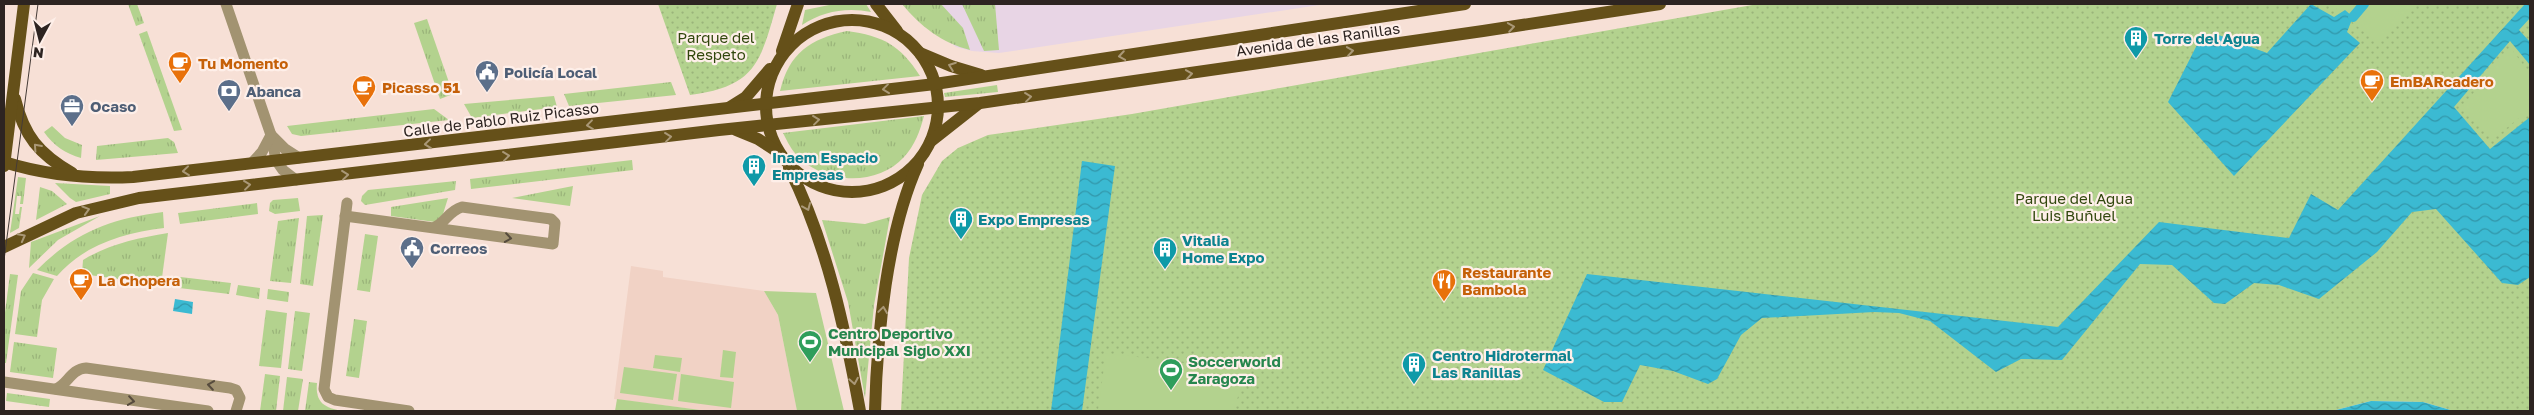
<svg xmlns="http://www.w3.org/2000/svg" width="2534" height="415" font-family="'Golos Text',sans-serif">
<defs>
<pattern id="grass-tufts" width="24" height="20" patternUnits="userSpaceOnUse" patternTransform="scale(1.25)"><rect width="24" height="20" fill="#b3d28e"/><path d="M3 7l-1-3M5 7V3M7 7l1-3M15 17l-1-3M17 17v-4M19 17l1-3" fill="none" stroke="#9ab47a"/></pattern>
<pattern id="park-dots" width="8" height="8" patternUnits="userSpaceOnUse" patternTransform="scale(1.25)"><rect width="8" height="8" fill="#b3d28e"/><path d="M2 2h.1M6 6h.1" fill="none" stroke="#9ab47a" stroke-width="1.8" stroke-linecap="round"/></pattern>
<pattern id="water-waves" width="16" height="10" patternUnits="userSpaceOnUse" patternTransform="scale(1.25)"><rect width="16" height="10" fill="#3bbad2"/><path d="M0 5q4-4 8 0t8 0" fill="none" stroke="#3297aa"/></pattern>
</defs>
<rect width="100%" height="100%" fill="#f7e0d6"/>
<path fill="#e8d5e5" d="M904,4h422l-327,49 -27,-2 -16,-4z"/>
<path fill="#f1d2c5" d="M631,266l32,5v6l101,14 14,24 19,96h-89l-94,-12z"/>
<g fill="url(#grass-tufts)">
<path d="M128,4h9l7,19 -8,3z"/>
<path d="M902,4h39l22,24 7,22c-28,-7 -50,-24 -68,-46z"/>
<path d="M962,4h33l4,46 -15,1z"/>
<path d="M427,19l26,75 -13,5 -26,-76z"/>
<path d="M147,31l35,99 -8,1 -35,-97z"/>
<path d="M847,31c36,5 53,14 73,45l-140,15c9,-38 30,-52 67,-60z"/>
<path d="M671,82l5,13 -107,11 -5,-12z"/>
<path d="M997,85l1,7 -53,5 -1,-4z"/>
<path d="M554,96l3,11 -85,11 -8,-14z"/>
<path d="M434,109l15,11 -148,16 -9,-2 -5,-8z"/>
<path d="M924,116c-4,15 -9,29 -20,41 -28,31 -84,27 -110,-5 -4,-5 -8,-13 -11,-19z"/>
<path d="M52,126l13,12 17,7 -1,13c-15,-4 -28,-13 -37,-26z"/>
<path d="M168,138l6,4 4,11 -82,7 1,-14z"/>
<path d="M632,160l1,10 -162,19 -1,-10z"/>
<path d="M18,177l8,1 -3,26h-3l1,-8h-4l-2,18h4l1,-7h2l-3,21 -9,5z"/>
<path d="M456,181l-1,9 -90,15 -4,-4 1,-5 6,-6z"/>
<path d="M55,183l55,3v8l-34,8 -6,-4z"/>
<path d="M573,186l-3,20 -58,-8z"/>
<path d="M40,187l12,4 15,13 -31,16z"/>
<path d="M298,198l2,13 -25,3 -6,-3 1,-8 3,-3z"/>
<path d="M448,198l-5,16 -8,8 -44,-6v-9z"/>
<path d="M257,203l1,11 -78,10 -2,-11z"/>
<path d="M163,212l1,16c-40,5 -79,16 -107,48l-20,-6c38,-38 73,-51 126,-58z"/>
<path d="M323,215l-10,71 -13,-2 7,-68z"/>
<path d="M100,216l-42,24 -29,28 2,-26z"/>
<path d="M890,217l-16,88 -9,93 -17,-96 -26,-82 43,4z"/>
<path d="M299,218l-8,65 -21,-2 8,-60z"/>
<path d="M168,233l-7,52 -79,-11 1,-14c26,-16 55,-22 85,-27z"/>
<path d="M365,234l13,2 -8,56 -13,-2z"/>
<path d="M33,273l21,6 -12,21 -5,37 -22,-3 6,-43z"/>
<path d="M10,274l8,1 -12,88h-2v-43z"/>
<path d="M172,276l59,7 -2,11 -58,-7z"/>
<path d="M238,285l22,3 -1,11 -23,-4z"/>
<path d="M268,289l21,3 -1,10 -21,-3z"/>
<path d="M266,310l21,3 -6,55 -22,-2z"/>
<path d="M295,311l15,2 -8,58 -14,-2z"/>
<path d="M354,319l13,2 -8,57 -13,-2z"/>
<path d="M14,342l43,6 -4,30 -43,-6z"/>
<path d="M265,374l15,2 -4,35h-16z"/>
<path d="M287,377l16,2 -5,32h-15z"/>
<path d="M309,382l8,1c-2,20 8,25 26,28h-38z"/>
<path d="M7,393l43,6 -1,8 -43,-6z"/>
</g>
<g fill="url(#park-dots)">
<path d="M658,4h119c-17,59 -21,82 -87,91z"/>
<path d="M1758,4h772v407h-76l-31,-9 -52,-1 -39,10h-1431l8,-153 13,-63 20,-34 16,-13 30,-13 144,-21z"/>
</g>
<g fill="#b3d28e">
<path d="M834,4h32l5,8c-24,-5 -48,-1 -69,13l3,-15z"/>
<path d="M2331,4h84l-39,38z"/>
<path d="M2510,47l20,27v35l-38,31 -29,-34z"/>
<path d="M764,291l52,2 28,118h-47l-19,-96z"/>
<path d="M723,350l13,2 -3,26 -13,-1z"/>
<path d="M1106,353l141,18 -14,40h-135z"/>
<path d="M655,355l27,3 -2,14 -27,-4z"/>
<path d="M624,367l53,7 -4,26 -53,-7z"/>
<path d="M681,374l53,8 -3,26 -53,-7z"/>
<path d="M617,399l91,12h-93z"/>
</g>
<g fill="url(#water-waves)">
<path d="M2311,4l23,13 11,-7 8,7 -6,15 13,11 -126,133 -66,-74 33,-65 11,6 4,-9 51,19z"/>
<path d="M2525,4h5v14l-11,12 11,12v23l-20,-24 -56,66 36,42 40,-32v160l-12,8 -16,-2 -66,-74 -24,3 -35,40 -58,47 -40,-14 -25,-2 -29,21 -11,-1 -42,-38 -32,-1 -78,96 -41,-1 -25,13 -66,-51 -31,-8 -25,-1 -112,6 -21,17 -24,44 -9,5 -35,-13 -33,-6 -18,37h-18l-61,-32 44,-96 471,53 101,-105 130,16 22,-44 27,16z"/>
<path d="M1082,161l33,5 -33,245h-31z"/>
<path d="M175,299l18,3 -1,12 -19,-3z"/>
<path d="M2371,401l52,1 31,9h-122z"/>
</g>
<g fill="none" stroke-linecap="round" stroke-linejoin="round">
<path stroke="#3bbad2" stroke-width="10" d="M2353,17l11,-13"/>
<g stroke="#a29371" stroke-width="11">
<path d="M226,4l45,131 5,25 7,10 13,10"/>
<path d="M271,135l14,14 14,9"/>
<path d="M252,163l10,-11 9,-17"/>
<path d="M347,203l-23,186 4,8 7,3 74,11"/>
<path d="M345,216l208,28 2,-21 -4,-4 -89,-12c-14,4 -16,16 -29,21"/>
<path d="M4,382l204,29"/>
<path d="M56,389c12,-5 15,-20 30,-21l144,20 6,2 4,8 -4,13"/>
</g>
<g stroke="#655019" stroke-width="12">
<path d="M876,4l21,27"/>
<circle cx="852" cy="106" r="86"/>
<path d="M782,51l16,-47"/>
<path d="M920,53l31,13 30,9"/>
<path d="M15,99c9,37 24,55 57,74"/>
<path d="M730,107l16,-10 24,-28"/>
<path d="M736,130l22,9 20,13"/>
<path d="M931,141l47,-37"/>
<path d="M4,162c41,13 86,17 129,15l802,-93 530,-80"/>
<path d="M4,166l20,-162"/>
<path d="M789,168c38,75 56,161 71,243"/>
<path d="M4,247l72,-34 63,-15 580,-68 261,-27 503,-72 177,-27"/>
<path d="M875,411c2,-75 12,-179 43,-247"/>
</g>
<path stroke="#453b37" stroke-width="1" d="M4,260l34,-256"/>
</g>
<defs><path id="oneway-chevron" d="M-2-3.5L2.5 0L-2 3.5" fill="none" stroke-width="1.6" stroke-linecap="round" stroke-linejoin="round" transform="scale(1.25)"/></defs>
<g stroke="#aa9877">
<use href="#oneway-chevron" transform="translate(1511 27) rotate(-9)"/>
<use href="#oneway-chevron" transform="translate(1350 51) rotate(-8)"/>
<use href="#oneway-chevron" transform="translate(1122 56) rotate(171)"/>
<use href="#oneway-chevron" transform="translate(952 66) rotate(-160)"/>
<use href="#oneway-chevron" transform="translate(1189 74) rotate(-8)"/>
<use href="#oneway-chevron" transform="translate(886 89) rotate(173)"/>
<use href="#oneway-chevron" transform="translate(1028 97) rotate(-7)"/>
<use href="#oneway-chevron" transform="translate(816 120) rotate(-7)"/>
<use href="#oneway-chevron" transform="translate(590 125) rotate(173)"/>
<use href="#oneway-chevron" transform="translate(668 137) rotate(-7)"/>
<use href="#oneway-chevron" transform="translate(428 144) rotate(174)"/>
<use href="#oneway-chevron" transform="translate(37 147) rotate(-132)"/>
<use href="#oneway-chevron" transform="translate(506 156) rotate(-7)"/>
<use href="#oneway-chevron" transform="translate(186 171) rotate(174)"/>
<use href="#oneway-chevron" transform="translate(345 175) rotate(-6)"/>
<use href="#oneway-chevron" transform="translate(247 185) rotate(-7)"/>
<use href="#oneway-chevron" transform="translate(807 207) rotate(67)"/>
<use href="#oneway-chevron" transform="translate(86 210) rotate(-17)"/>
<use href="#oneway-chevron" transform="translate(22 237) rotate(-28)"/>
<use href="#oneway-chevron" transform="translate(883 310) rotate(-82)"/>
<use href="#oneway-chevron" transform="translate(854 381) rotate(80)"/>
</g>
<g stroke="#564b3d">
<use href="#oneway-chevron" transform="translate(508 238) rotate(8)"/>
<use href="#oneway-chevron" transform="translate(211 385) rotate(-172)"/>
<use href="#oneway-chevron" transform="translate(131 401) rotate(8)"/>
</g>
<defs>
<g id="building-pin" transform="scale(1.25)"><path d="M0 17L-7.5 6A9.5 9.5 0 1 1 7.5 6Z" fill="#0f9aa8" stroke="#feefe9"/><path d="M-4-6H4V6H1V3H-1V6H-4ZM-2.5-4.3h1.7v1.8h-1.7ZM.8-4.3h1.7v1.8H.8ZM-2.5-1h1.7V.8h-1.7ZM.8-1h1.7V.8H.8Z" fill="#fff"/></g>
<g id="cafe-pin" transform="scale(1.25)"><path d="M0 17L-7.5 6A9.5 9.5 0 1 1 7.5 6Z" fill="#e8710a" stroke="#feefe9"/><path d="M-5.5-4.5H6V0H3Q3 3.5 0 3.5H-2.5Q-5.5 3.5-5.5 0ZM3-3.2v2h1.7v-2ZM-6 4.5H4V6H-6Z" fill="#fff"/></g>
<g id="civic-pin" transform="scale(1.25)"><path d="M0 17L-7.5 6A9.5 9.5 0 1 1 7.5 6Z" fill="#5c6f8a" stroke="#feefe9"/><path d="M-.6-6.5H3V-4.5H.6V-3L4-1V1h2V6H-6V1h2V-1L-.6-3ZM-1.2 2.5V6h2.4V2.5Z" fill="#fff"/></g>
<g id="bank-pin" transform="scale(1.25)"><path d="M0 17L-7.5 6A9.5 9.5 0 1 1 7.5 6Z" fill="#5c6f8a" stroke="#feefe9"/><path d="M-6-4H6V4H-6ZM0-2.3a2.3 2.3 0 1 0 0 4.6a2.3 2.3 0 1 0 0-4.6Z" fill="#fff"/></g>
<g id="office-pin" transform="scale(1.25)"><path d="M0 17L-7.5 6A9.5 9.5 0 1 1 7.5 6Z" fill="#5c6f8a" stroke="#feefe9"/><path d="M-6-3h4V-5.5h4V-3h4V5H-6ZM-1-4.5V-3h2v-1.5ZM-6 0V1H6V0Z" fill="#fff"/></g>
<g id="restaurant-pin" transform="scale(1.25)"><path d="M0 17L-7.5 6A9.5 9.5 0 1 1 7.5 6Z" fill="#e8710a" stroke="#feefe9"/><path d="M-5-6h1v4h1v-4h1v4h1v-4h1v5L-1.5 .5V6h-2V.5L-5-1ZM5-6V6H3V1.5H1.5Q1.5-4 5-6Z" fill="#fff"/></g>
<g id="stadium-pin" transform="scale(1.25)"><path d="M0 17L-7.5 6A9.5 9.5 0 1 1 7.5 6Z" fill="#2e9e5b" stroke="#feefe9"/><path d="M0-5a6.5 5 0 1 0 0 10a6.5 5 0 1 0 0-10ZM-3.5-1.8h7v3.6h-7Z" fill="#fff"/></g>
</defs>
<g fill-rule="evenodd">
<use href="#building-pin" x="2136" y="38"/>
<use href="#cafe-pin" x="180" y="63"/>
<use href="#civic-pin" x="487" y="72"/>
<use href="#cafe-pin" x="2372" y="81"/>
<use href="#cafe-pin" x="364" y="87"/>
<use href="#bank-pin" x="229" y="91"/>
<use href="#office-pin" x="72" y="106"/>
<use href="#building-pin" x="754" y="166"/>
<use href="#building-pin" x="961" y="219"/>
<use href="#civic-pin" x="412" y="248"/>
<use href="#building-pin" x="1165" y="249"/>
<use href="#cafe-pin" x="81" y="280"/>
<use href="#restaurant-pin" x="1444" y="281"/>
<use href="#stadium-pin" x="810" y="342"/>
<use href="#building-pin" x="1414" y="364"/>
<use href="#stadium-pin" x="1171" y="370"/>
</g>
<g text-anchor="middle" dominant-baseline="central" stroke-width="4.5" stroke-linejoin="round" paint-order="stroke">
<g font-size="15" fill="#31470d" stroke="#feefe9">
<text x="716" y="37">Parque del<tspan x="716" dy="17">Respeto</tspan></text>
<text x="2074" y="198">Parque del Agua<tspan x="2074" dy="17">Luis Buñuel</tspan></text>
</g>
<g font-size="15" font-weight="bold" fill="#0d838f" stroke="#feefe9" text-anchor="start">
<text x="2154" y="38">Torre del Agua</text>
<text x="772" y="157">Inaem Espacio<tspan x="772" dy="17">Empresas</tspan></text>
<text x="978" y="219">Expo Empresas</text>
<text x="1182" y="240">Vitalia<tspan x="1182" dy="17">Home Expo</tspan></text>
<text x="1432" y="355">Centro Hidrotermal<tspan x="1432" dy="17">Las Ranillas</tspan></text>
</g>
<g font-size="15" fill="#2d2421" stroke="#feefe9">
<text transform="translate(1318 39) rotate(-8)">Avenida de las Ranillas</text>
<text transform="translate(501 119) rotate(-7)">Calle de Pablo Ruiz Picasso</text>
</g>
<g font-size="15" font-weight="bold" fill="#c56008" stroke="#feefe9" text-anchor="start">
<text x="198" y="63">Tu Momento</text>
<text x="2390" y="81">EmBARcadero</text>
<text x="382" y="87">Picasso 51</text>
<text x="1462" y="272">Restaurante<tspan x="1462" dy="17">Bambola</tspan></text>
<text x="98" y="280">La Chopera</text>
</g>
<g font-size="15" font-weight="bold" fill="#4e5e75" stroke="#feefe9" text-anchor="start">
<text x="504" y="72">Policía Local</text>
<text x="246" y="91">Abanca</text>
<text x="90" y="106">Ocaso</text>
<text x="430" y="248">Correos</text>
</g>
<g font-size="15" font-weight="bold" fill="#27864d" stroke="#feefe9" text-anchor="start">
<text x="828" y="333">Centro Deportivo<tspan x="828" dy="17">Municipal Siglo XXI</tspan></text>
<text x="1188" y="361">Soccerworld<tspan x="1188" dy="17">Zaragoza</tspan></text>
</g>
</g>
<rect width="2534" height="415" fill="none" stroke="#2d2421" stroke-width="10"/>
<g transform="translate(40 40) rotate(187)" stroke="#feefe9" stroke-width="4" paint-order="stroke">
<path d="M0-4L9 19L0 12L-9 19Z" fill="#2d2421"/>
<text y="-8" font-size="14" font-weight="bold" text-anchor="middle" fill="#2d2421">N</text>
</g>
</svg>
